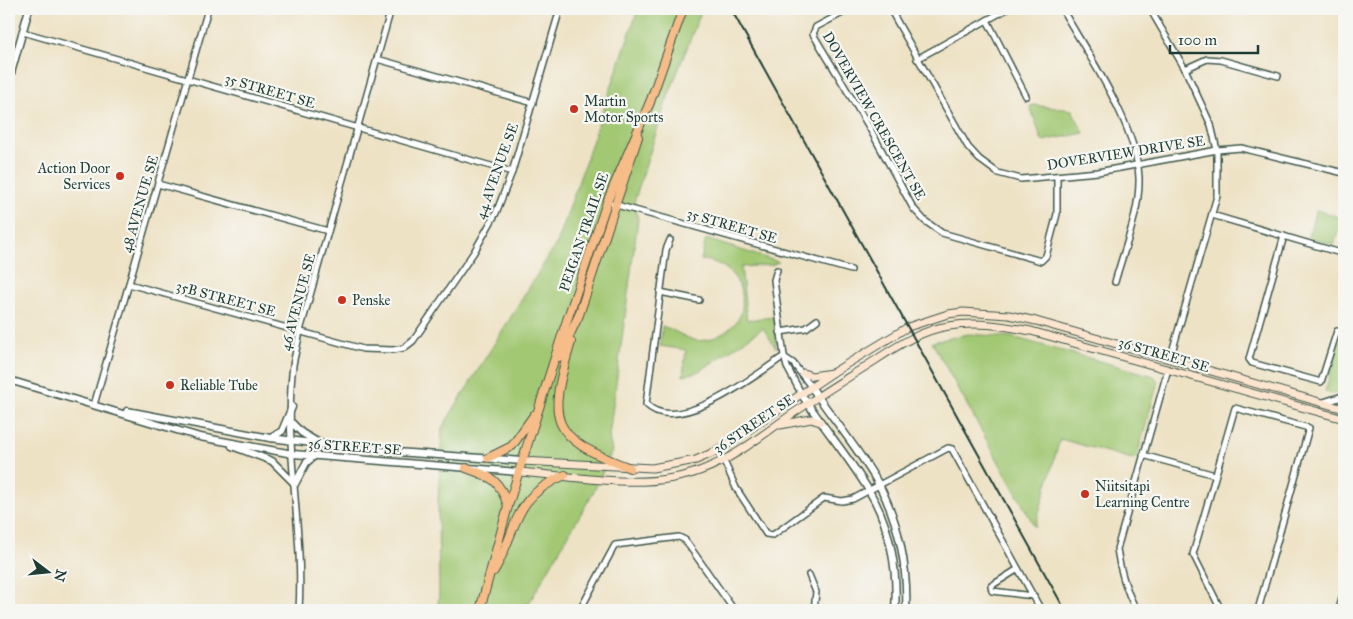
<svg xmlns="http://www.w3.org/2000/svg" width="1353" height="619" font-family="'IM FELL Great Primer',serif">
<rect width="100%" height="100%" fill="#f6f6f2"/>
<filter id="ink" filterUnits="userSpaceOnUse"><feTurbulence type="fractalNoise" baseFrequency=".02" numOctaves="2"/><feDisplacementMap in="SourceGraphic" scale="10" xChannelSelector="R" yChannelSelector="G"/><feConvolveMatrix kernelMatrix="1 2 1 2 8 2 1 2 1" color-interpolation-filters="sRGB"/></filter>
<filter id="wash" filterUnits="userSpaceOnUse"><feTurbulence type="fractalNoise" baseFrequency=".0096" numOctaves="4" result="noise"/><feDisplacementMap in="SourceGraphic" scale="20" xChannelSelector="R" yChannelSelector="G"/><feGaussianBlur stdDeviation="1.12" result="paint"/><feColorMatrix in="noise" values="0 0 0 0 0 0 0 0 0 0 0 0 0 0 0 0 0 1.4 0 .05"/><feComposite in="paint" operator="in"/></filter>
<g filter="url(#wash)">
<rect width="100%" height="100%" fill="#eee2c5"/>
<g fill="#a2c873" stroke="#608254">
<path d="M638,9h64l-36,93 -32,100 4,17 -29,217 3,15 -18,40 -69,119h-89l3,-11 -1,-97 4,-74 116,-187z"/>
<path d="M1033,105l39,5 12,23 -42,8 -12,-35z"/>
<path d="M1316,210l26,8 -8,27 -26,-8z"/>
<path d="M706,239l73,23 -8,3 -30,2 6,53 27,-3 2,31 -13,-20 -63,43 -17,5 3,-26 -26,-4 2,-20c11,3 21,11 32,14 17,4 46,-13 48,-31 3,-27 -15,-48 -41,-49z"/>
<path d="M968,334l44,3 142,39 4,6 -22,78 -76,-21 -25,88 -103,-185z"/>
<path d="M1344,339v52l-11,3 -8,-2 14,-50z"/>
</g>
</g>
<g filter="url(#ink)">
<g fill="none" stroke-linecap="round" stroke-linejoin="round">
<g stroke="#3e564a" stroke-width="8">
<g id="minor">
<path d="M850,9l-34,18 -3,7 56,93 44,81 12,13 17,12 99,28 5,-5 11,-42v-37"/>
<path d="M890,9l78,138 11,12 19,14 23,6 77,-7 119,-22 24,-2 103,25"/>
<path d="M1062,9c26,46 75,116 77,169 1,34 -15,71 -24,104"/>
<path d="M1150,9l35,60 26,56 6,25v46l-47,163"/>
<path d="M987,20l39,76"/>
<path d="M23,32l489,140"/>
<path d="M377,59l156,44"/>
<path d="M917,59l90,-50"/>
<path d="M1185,69l22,-10 14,1 57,16"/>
<path d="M158,184l170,47"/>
<path d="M613,204l238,66"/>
<path d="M1212,215l132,39"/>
<path d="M1284,236l-35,123 3,4 69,19 16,-51 7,2"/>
<path d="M670,240l-4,10 -20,154c31,33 110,-29 138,-48"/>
<path d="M777,270l-3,10 10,76 3,11 15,28"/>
<path d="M129,284l234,65 30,1 11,-2 9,-7 61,-89 22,-39 16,-41 48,-163"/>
<path d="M660,292l39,8"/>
<path d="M780,332l26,-4 11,-8"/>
<path d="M784,357l9,6 19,25"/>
<path d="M94,405l114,-396"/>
<path d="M1143,455l72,20"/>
<path d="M724,461l12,27 30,46 7,1 51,-37 18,3 11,-2 95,-51 4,1 89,161"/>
<path d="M1018,569l-27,17 1,5 42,5"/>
<path d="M809,575l7,17 -2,18"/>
<path d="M299,610c5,-81 -16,-165 -6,-245 2,-11 5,-22 7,-34l91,-322"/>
<path d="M580,610l35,-65 64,-8 6,3 49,70"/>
<path d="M1136,610c-10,-20 -16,-38 -19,-61l51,-180"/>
<path d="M1221,610l-28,-56 42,-146 74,20 -51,182"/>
<path d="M1339,610l5,-19"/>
</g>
</g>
<g stroke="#3e564a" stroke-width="9">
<g id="tertiary">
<path d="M9,80l20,-71"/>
<path d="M9,380l191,57 93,17 225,18"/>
<path d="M812,388c22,32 47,62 66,95 21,38 30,85 28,127"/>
<path d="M802,395c21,32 46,61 66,94 22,35 30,81 27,121"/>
<path d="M1322,403l22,-7"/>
<path d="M127,411l143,27 112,13 140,10"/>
<path d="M292,423l10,10 17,10"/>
<path d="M271,438l11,-7 10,-24"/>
<path d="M232,446l40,15 23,23 11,-21 8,-7"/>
</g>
</g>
<g stroke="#3e564a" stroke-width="9">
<g id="secondary">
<path d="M803,373l9,3 20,-3"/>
<path d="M780,425l31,-6 9,3"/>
<path d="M522,461l130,7 44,-8 23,-10 113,-77 76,-46 40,-13 15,-2 46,3 27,6 308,88"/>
<path d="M518,472c59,4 128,20 184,-2 38,-14 68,-42 102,-64 23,-16 47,-30 70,-45 23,-15 47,-31 75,-35 28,-5 54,0 82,5l313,88"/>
</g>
</g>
<g stroke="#3e564a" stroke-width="10">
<g id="primary">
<path d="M649,105l34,-96"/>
<path d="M571,342c-24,80 -23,95 59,126"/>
<path d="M559,357l20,-42 59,-178"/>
<path d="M488,458l24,-12 22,-31"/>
<path d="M466,468c26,9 33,11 42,38"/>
<path d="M494,571c26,-45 16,-72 71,-96"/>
<path d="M480,610l28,-104 55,-174 44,-130 43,-100"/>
</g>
</g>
<use href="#minor" stroke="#fff" stroke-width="5"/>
<use href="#tertiary" stroke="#fff" stroke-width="6"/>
<use href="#secondary" stroke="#fce5cf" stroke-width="7"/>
<use href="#primary" stroke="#f7bd88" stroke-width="8"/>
<path stroke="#1f3d34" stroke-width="2" d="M731,9l334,601"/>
</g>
</g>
<g fill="#c8321e" stroke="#f6f6f2" stroke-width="2">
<circle cx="574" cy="109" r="5"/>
<circle cx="120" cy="176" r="5"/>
<circle cx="342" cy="300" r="5"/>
<circle cx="170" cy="385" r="5"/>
<circle cx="1085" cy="494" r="5"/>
</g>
<g text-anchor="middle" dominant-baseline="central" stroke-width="4.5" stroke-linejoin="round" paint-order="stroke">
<g font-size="14" fill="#1f3d34" stroke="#f6f6f2">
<text transform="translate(270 91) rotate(16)">35 STREET SE</text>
<text transform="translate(874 116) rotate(60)">DOVERVIEW CRESCENT SE</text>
<text transform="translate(1126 153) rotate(-9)">DOVERVIEW DRIVE SE</text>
<text transform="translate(497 171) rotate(-70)">44 AVENUE SE</text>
<text transform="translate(140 204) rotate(-74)">48 AVENUE SE</text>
<text transform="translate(732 226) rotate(16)">35 STREET SE</text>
<text transform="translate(584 232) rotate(-71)">PEIGAN TRAIL SE</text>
<text transform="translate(226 299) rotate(15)">35B STREET SE</text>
<text transform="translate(298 302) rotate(-75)">46 AVENUE SE</text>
<text transform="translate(1164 355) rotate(16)">36 STREET SE</text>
<text transform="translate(754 424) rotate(-34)">36 STREET SE</text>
<text transform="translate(355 447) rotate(4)">36 STREET SE</text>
</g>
<g font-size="14" fill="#1f3d34" stroke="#f6f6f2" text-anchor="start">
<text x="584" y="101">Martin<tspan x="584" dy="16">Motor Sports</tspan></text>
<text x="110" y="168" text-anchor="end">Action Door<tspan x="110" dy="16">Services</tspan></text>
<text x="352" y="300">Penske</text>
<text x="180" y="385">Reliable Tube</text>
<text x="1095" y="486">Niitsitapi<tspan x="1095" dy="16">Learning Centre</tspan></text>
</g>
</g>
<rect width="1353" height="619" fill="none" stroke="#f6f6f2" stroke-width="30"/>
<g transform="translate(48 572) rotate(106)" stroke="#f6f6f2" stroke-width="4" paint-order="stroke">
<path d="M0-4L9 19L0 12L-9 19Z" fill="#1f3d34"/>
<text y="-8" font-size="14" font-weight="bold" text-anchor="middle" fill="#1f3d34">N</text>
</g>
<path d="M1170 45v8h88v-8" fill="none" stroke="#1f3d34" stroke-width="2.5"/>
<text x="1178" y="45" font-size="15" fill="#1f3d34" stroke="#f6f6f2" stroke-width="4" paint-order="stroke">100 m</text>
</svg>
